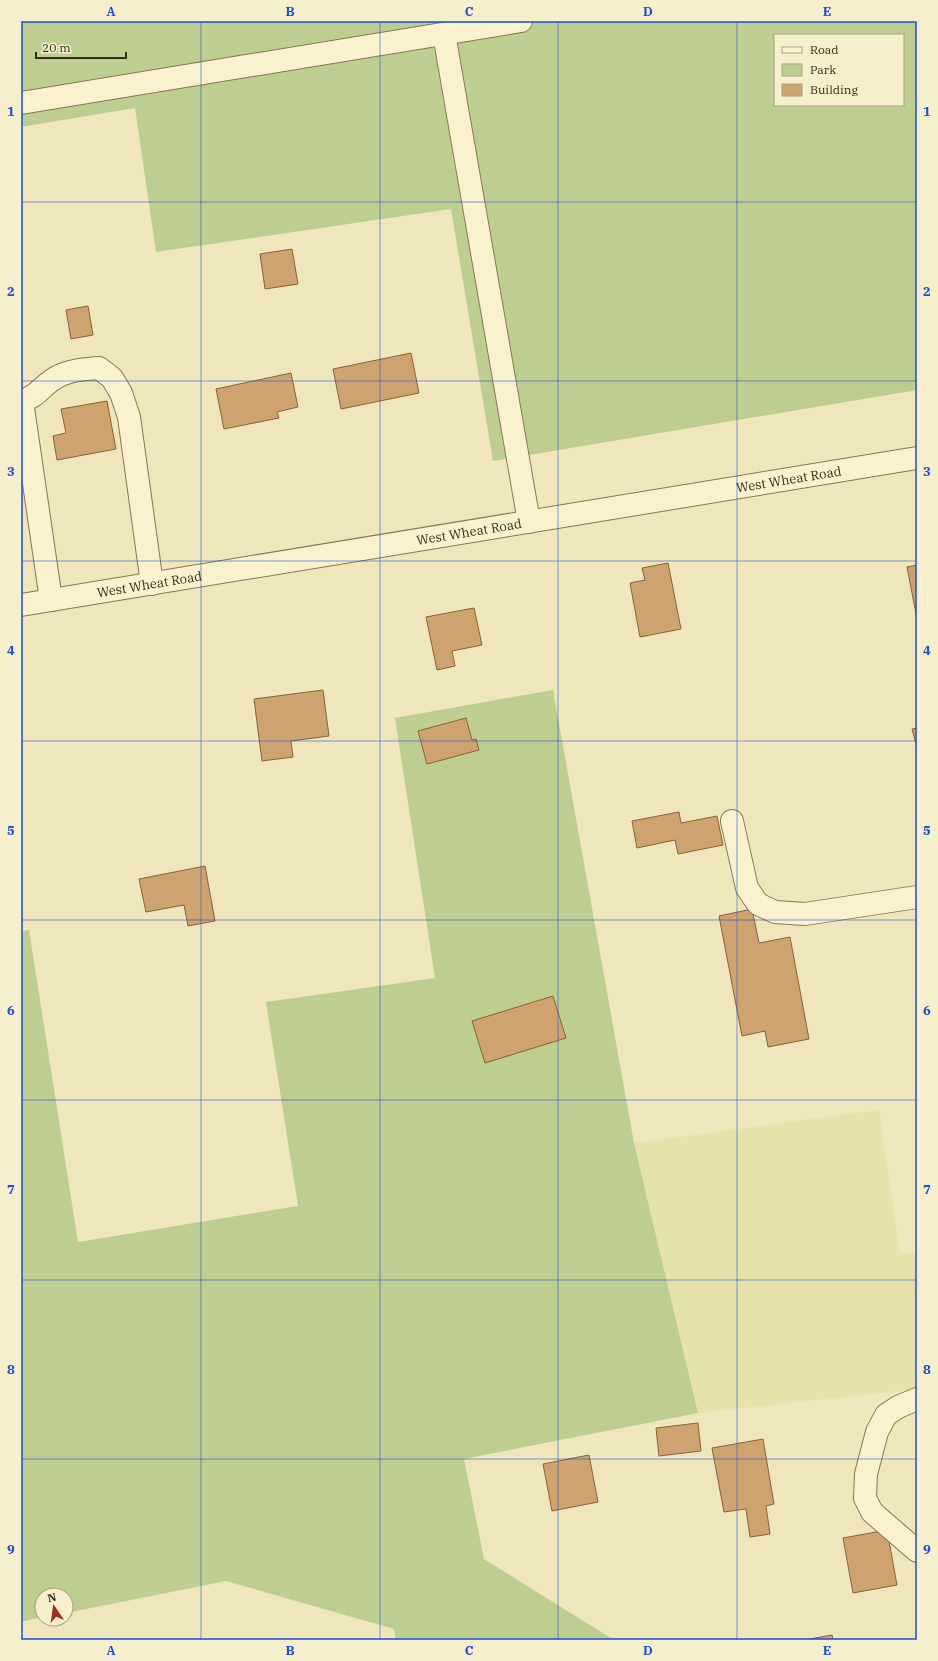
<svg xmlns="http://www.w3.org/2000/svg" width="938" height="1661" font-family="'IBM Plex Serif',serif">
<rect width="100%" height="100%" fill="#efe6bc"/>
<path fill="#e5e3a9" d="M879,1110l21,144 17,-2v137l-219,24 -64,-270z"/>
<g fill="#becd90" fill-rule="evenodd">
<path d="M21,21h896v369l-424,71 -42,-252 -295,43 -21,-144 -114,19zM775,35h128v70h-128z"/>
<path d="M553,690l81,453 64,270 -234,46 20,100 130,81h-218l-2,-11 -168,-48 -160,32v-18h-24v22l-21,5v-691l8,-1 49,312 220,-36 -32,-204 169,-24 -40,-260z"/>
</g>
<g fill="#cfa370" stroke="#87623a">
<path d="M292,249l6,35 -33,5 -5,-35z"/>
<path d="M88,306l5,29 -22,4 -5,-29z"/>
<path d="M411,353l8,40 -78,16 -8,-40z"/>
<path d="M291,373l7,34 -21,5 2,6 -55,11 -8,-40z"/>
<path d="M107,401l9,48 -59,11 -4,-24 13,-3 -5,-24z"/>
<path d="M668,563l13,66 -41,8 -10,-54 15,-3 -3,-12z"/>
<path d="M917,565v54l-10,-52z"/>
<path d="M474,608l8,37 -30,6 3,15 -18,4 -11,-53z"/>
<path d="M323,690l6,46 -38,5 2,16 -31,4 -8,-62z"/>
<path d="M466,718l6,22 4,-1 3,11 -52,14 -9,-33z"/>
<path d="M917,728v20l-5,-19z"/>
<path d="M679,812l2,11 36,-7 6,29 -45,9 -3,-14 -38,8 -5,-27z"/>
<path d="M205,866l10,55 -27,5 -4,-21 -38,7 -7,-33z"/>
<path d="M752,909l7,34 31,-6 19,102 -41,8 -3,-16 -23,5 -23,-120z"/>
<path d="M553,996l13,42 -81,25 -13,-42z"/>
<path d="M698,1423l3,28 -42,5 -3,-28z"/>
<path d="M763,1439l11,65 -8,2 4,28 -20,3 -4,-28 -22,3 -12,-64z"/>
<path d="M589,1455l9,47 -46,9 -9,-47z"/>
<path d="M887,1530l10,55 -44,8 -10,-55z"/>
<path d="M832,1635l1,5h-29z"/>
</g>
<g fill="none" stroke-linecap="round" stroke-linejoin="round">
<g stroke="#877655" stroke-width="24">
<g id="minor">
<path d="M444,34l85,488"/>
<path d="M21,103l500,-82"/>
<path d="M21,401c16,-3 22,-17 36,-24 13,-7 28,-8 42,-9l13,10 9,15 8,24 23,167"/>
<path d="M22,401l29,199"/>
<path id="s1" d="M21,605l896,-147"/>
<path d="M732,821l15,67 11,16 17,8 30,2 112,-17"/>
<path d="M917,1399l-19,8 -12,8 -9,17 -11,42 -1,24 7,14 45,39"/>
</g>
</g>
<use href="#minor" stroke="#faf2cf" stroke-width="22"/>
</g>
<path fill="none" stroke="#1d4ed8" stroke-width="1" stroke-opacity="0.55" d="M201,21v1619M380,21v1619M558,21v1619M737,21v1619M21,202h896M21,381h896M21,561h896M21,741h896M21,920h896M21,1100h896M21,1280h896M21,1459h896"/>
<g text-anchor="middle" dominant-baseline="central" stroke-width="3.5" stroke-linejoin="round" paint-order="stroke">
<g font-size="13" fill="#352b1b" stroke="#f6efcc">
<text stroke="none"><textPath href="#s1" startOffset="778">West Wheat Road</textPath></text>
<text stroke="none"><textPath href="#s1" startOffset="454">West Wheat Road</textPath></text>
<text stroke="none"><textPath href="#s1" startOffset="130">West Wheat Road</textPath></text>
</g>
</g>
<rect width="938" height="1661" fill="none" stroke="#f6efcc" stroke-width="44"/>
<rect x="774" y="34" width="130" height="72" fill="#f6efcc" stroke="#a9a185"/>
<rect x="782" y="47" width="20" height="6" fill="#faf2cf" stroke="#a9a185"/>
<text x="810" y="54" font-size="12" fill="#352b1b">Road</text>
<rect x="782" y="64" width="20" height="12" fill="#becd90" stroke="#a9a185"/>
<text x="810" y="74" font-size="12" fill="#352b1b">Park</text>
<rect x="782" y="84" width="20" height="12" fill="#cfa370" stroke="#a9a185"/>
<text x="810" y="94" font-size="12" fill="#352b1b">Building</text>
<g transform="translate(54 1607) rotate(347)"><circle r="19" fill="#f6efcc" stroke="#a9a185"/>
<path d="M0-3L7 15L0 10L-7 15Z" fill="#983123"/>
<text y="-6" font-size="11" font-weight="bold" text-anchor="middle" fill="#352b1b">N</text>
</g>
<path d="M36 52v6h90v-6" fill="none" stroke="#352b1b" stroke-width="2"/>
<text x="42" y="52" font-size="12" fill="#352b1b" stroke="#f6efcc" stroke-width="3" paint-order="stroke">20 m</text>
<rect x="22" y="22" width="894" height="1617" fill="none" stroke="#1d4ed8" stroke-width="1.5"/>
<g font-size="13" text-anchor="middle" font-weight="bold" fill="#1d4ed8">
<text x="111" y="16">A</text>
<text x="290" y="16">B</text>
<text x="469" y="16">C</text>
<text x="648" y="16">D</text>
<text x="827" y="16">E</text>
<text x="11" y="116">1</text>
<text x="927" y="116">1</text>
<text x="11" y="296">2</text>
<text x="927" y="296">2</text>
<text x="11" y="476">3</text>
<text x="927" y="476">3</text>
<text x="11" y="655">4</text>
<text x="927" y="655">4</text>
<text x="11" y="835">5</text>
<text x="927" y="835">5</text>
<text x="11" y="1015">6</text>
<text x="927" y="1015">6</text>
<text x="11" y="1194">7</text>
<text x="927" y="1194">7</text>
<text x="11" y="1374">8</text>
<text x="927" y="1374">8</text>
<text x="11" y="1554">9</text>
<text x="927" y="1554">9</text>
<text x="111" y="1655">A</text>
<text x="290" y="1655">B</text>
<text x="469" y="1655">C</text>
<text x="648" y="1655">D</text>
<text x="827" y="1655">E</text>
</g>
</svg>
